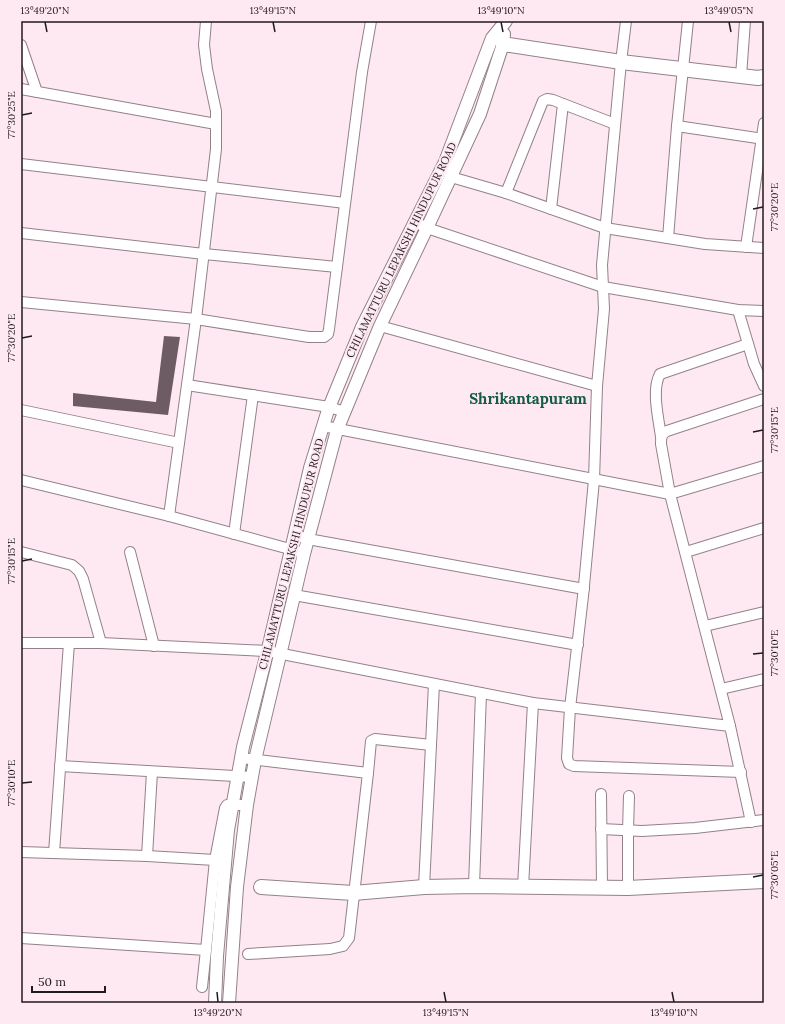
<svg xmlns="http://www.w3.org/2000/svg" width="785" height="1024" font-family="Lora,serif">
<rect width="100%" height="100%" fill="#fee9f3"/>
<path fill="#6e5c65" d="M164,336l16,1 -12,78 -95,-9v-13l83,9z"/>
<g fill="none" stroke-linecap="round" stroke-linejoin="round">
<g stroke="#93818a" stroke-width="12">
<g id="minor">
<path d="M206,21l-2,24 3,24 9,42v38l-20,170 -27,197 128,35"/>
<path d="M626,21l-5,41 -19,203 2,44 -7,77 -3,94 -11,116 -13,112 -3,50 2,6 5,2 167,6"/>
<path d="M21,45l16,47"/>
<path d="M741,76l4,-55"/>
<path d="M21,89l195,35"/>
<path d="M677,126l87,13"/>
<path d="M21,164l324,39"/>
<path d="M451,177l55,16 99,35 100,16 59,4"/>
<path d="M506,193l37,-92 4,-2 6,1 62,24"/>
<path d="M551,209l12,-105"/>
<path d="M415,222l12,6 176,59 135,23 26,1"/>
<path d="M21,233l183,21 133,13"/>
<path d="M668,238l9,-112 11,-105"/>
<path d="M746,247l18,-124"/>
<path d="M21,302l175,17 113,18h15l4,-3 1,-5 33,-257 9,-51"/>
<path d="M738,310l16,54 10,22"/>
<path d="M380,326l217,60"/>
<path d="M187,385l142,22 16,5"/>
<path d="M21,410l158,33"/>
<path d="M323,426l347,68 94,-28"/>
<path d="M661,437c-2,-17 -10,-47 -1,-63l88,-30"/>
<path d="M21,480l148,36"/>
<path d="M234,534l19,-139"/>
<path d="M295,535l13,4 276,50"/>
<path d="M21,552l51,13 7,6 4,8 18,64"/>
<path d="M130,552l24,94"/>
<path d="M686,552l78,-24"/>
<path d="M294,595l284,50"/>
<path d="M705,626l59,-14"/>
<path d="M21,643h80l166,8 266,52 197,23 21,96"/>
<path d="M721,689l43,-10"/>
<path d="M730,726l-60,-232 -9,-50c0,-6 0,-10 6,-13l97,-32"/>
<path d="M241,758l127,15 -19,165 -6,8 -13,3 -82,5"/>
<path d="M60,766l192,11"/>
<path d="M368,773l3,-32 4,-2 56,6"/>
<path d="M601,794l1,94"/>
<path d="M601,829l41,2 53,-3 69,-8"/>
<path d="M21,852l126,4 68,4 -9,90"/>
<path d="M54,853l15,-210"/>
<path d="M147,856l5,-84"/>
<path d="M215,860l10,-52 2,-3h20"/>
<path d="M474,886l7,-193"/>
<path d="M424,887l10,-203"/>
<path d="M523,887l10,-184"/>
<path d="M628,888v-57l1,-35"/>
<path d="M21,938l185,12 -4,37"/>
</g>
</g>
<g stroke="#93818a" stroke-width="14">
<g id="tertiary">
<path d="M215,1003l2,-47 11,-126 15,-83 25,-98 42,-181 18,-58 34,-83 83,-165 47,-124 14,-17"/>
<path d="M229,1003l8,-116 10,-82 8,-45 49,-206 33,-124 43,-104 47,-98 53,-114 23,-70 1,-10"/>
</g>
</g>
<g stroke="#93818a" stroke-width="16">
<g id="secondary">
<path d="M503,44l118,18 120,14 17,2 6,-1"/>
<path d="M261,887l92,6 71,-6 50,-1 154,2 136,-7"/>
</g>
</g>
<use href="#minor" stroke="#fff" stroke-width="10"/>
<use href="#tertiary" stroke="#fff" stroke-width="12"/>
<use href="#secondary" stroke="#fff" stroke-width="14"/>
</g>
<path fill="none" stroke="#211a1d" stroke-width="1.5" d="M45,22l2,10M273,22l2,10M501,22l2,10M729,22l2,10M22,115l10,-2M753,209l10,-2M22,338l10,-2M753,432l10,-2M22,561l10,-2M753,654l10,-1M22,783l10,-1M753,877l10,-2M217,992l1,10M444,992l2,10M672,992l2,10"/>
<g text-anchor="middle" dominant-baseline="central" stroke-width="4" stroke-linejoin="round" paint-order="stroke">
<g font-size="11" fill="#211a1d" stroke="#fee9f3">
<text transform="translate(401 250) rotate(-64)">CHILAMATTURU LEPAKSHI HINDUPUR ROAD</text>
<text transform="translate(291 554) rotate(-76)">CHILAMATTURU LEPAKSHI HINDUPUR ROAD</text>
</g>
<g font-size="15" font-weight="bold" fill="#145c44" stroke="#fee9f3">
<text x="528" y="398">Shrikantapuram</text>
</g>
</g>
<rect width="785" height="1024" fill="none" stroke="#fee9f3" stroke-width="44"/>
<path d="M32 986v6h73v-6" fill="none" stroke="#211a1d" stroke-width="2"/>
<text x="38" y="986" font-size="12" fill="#211a1d" stroke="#fee9f3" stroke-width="3" paint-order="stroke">50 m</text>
<rect x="22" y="22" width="741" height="980" fill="none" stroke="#211a1d" stroke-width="1.5"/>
<g font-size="10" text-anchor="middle" fill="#211a1d">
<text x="45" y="14">13°49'20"N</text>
<text x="273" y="14">13°49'15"N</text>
<text x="501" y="14">13°49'10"N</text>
<text x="729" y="14">13°49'05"N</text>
<text transform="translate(11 115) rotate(-90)" y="4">77°30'25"E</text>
<text transform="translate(774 207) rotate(-90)" y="4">77°30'20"E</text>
<text transform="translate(11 338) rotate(-90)" y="4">77°30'20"E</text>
<text transform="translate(774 430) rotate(-90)" y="4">77°30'15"E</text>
<text transform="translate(11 561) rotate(-90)" y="4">77°30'15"E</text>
<text transform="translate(774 653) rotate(-90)" y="4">77°30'10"E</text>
<text transform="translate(11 783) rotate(-90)" y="4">77°30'10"E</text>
<text transform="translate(774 875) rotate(-90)" y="4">77°30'05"E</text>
<text x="218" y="1016">13°49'20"N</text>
<text x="446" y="1016">13°49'15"N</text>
<text x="674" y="1016">13°49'10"N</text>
</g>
</svg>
